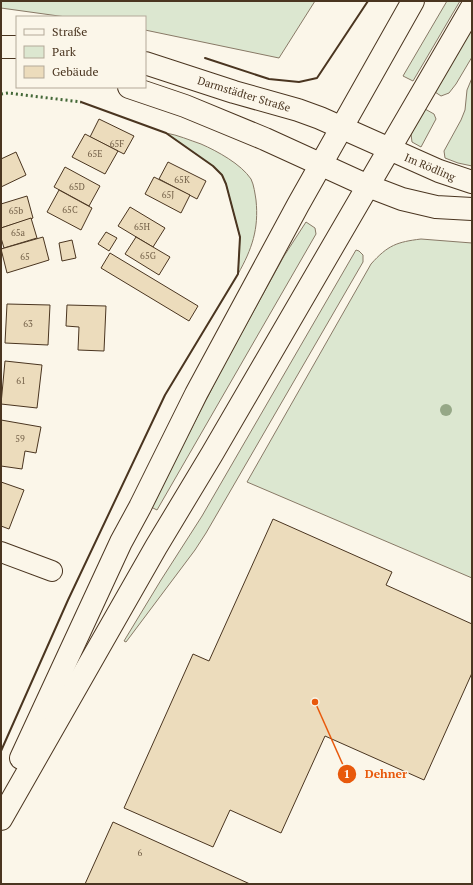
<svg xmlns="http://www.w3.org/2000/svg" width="473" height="885" font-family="'PT Serif',serif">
<rect width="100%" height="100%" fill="#fbf6e9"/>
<g fill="#dce7d0" stroke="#887966">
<path d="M1,1h314l-36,57 -134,-28v-13h-79l-65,-9z"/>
<path d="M447,1h13l-47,80 -10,-5z"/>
<path d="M472,28v29l-16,27 -7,9 -8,3 -6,-4z"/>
<path d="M472,78v88l-14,-3 -13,-5 -1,-7 17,-31 4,-10 2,-20z"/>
<path d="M425,109l9,5 2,5 -15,28 -9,-5 -1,-8z"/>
<path d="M166,133c12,2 23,7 35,11 16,7 40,20 50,35 3,6 4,15 5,21 3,29 -4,49 -18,74l2,-37 -14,-53 -4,-9 -9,-9z"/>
<path d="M306,222l9,6 1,6 -159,276 -6,-3 73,-142 60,-109z"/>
<path d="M421,239l51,4v335l-225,-96 124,-218c17,-19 26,-22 50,-25z"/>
<path d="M356,250l3,1 4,4v7l-157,271 -11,17 -69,92 -2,-1 37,-61 41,-64z"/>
</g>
<g fill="#ecdcbc" stroke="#4a3520">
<path d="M99,119l35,17 -10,18 -34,-17z"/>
<path d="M85,134l33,17 -13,23 -33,-17z"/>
<path d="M16,152l10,23 -25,12v-28z"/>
<path d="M168,162l38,19 -9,18 -38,-20z"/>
<path d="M65,167l35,19 -11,20 -35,-19z"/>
<path d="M154,177l36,18 -9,18 -36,-19z"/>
<path d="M59,190l33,18 -11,22 -34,-18z"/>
<path d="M27,196l6,22 -32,10v-24z"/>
<path d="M130,207l35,21 -12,19 -35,-21z"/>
<path d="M31,218l6,20 -33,10 -3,-10v-10z"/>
<path d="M106,232l11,6 -8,13 -11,-7z"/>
<path d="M43,237l6,23 -42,13 -6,-24z"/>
<path d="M136,237l34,20 -11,18 -34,-21z"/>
<path d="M72,240l4,18 -14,3 -3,-18z"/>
<path d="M110,253l88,53 -9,15 -88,-53z"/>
<path d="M7,304l43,1 -2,40 -43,-2z"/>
<path d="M67,305l39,1 -2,45 -26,-1 1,-23 -13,-1z"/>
<path d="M5,361l37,4 -5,43 -36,-4z"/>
<path d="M1,420l40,7 -5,26 -11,-2 -3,18 -21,-3z"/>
<path d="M1,482l23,8 -15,39 -8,-3z"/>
<path d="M273,519l119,53 -6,13 86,39v49l-48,107 -99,-44 -44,97 -51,-23 -17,37 -89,-39 69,-154 16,7z"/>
<path d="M113,822l137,62h-165z"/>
</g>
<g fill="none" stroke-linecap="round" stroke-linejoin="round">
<g stroke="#4a3520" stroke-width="22">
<path id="minor" d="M1,552l51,19"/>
</g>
<g stroke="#4a3520" stroke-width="24">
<g id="tertiary">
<path d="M1,47h16"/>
<path d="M145,63l89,29 64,18 22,8 119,53 33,11"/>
<path d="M129,87l56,19 80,33 103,47 34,13 34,8 36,2"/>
</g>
</g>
<g stroke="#4a3520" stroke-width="24">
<g id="primary">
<path d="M21,758l100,-216 19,-35 56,-113 102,-189 115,-204"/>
<path d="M1,819l155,-272 56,-93 260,-447"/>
</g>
</g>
<use href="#minor" stroke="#fbf6e9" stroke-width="20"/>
<use href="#tertiary" stroke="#fbf6e9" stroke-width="22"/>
<use href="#primary" stroke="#fbf6e9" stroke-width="22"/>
<path stroke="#436837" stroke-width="3" stroke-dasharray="2 3" stroke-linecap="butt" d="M1,94l7,-1 73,9"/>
<g stroke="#4a3520" stroke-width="2">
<path d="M205,58l64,21 30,3 18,-4 51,-77"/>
<path d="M1,751l67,-151 97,-205 73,-121 2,-37 -14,-53 -4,-9 -9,-9 -47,-33 -85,-31"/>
</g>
</g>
<circle fill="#96a887" cx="446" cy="410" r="6"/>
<g text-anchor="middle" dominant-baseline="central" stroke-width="3" stroke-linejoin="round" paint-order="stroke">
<g font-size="9" fill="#725f47">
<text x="117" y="144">65F</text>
<text x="95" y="154">65E</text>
<text x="182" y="180">65K</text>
<text x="77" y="187">65D</text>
<text x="168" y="195">65J</text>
<text x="70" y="210">65C</text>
<text x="16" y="211">65b</text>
<text x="142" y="227">65H</text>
<text x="18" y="233">65a</text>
<text x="148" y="256">65G</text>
<text x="25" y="257">65</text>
<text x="28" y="324">63</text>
<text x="21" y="381">61</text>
<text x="20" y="439">59</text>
<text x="140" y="853">6</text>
</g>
<g font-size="11" fill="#4a3520" stroke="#fbf6e9">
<text transform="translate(244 94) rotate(17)">Darmstädter Straße</text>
<text transform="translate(430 167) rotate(23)">Im Rödling</text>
</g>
</g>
<path fill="none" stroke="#e8590c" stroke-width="1.5" d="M315 702L347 774"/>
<g fill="#e8590c" stroke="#fbf6e9" stroke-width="1.5">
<circle cx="315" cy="702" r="4"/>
<circle cx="347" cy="774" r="10"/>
</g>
<g font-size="12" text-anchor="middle" font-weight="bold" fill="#fff">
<text x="347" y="778">1</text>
</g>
<g font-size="12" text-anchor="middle" font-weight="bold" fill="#e8590c" stroke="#fbf6e9" stroke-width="3" stroke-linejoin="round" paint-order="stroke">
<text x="386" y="778">Dehner</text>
</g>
<rect width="473" height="885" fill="none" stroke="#4a3520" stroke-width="4"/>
<rect x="16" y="16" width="130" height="72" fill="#fbf6e9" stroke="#b4a999"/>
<rect x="24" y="29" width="20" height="6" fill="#fbf6e9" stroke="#b4a999"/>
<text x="52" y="36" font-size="12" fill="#4a3520">Straße</text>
<rect x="24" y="46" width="20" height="12" fill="#dce7d0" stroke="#b4a999"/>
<text x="52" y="56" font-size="12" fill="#4a3520">Park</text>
<rect x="24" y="66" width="20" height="12" fill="#ecdcbc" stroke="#b4a999"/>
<text x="52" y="76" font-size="12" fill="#4a3520">Gebäude</text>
</svg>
